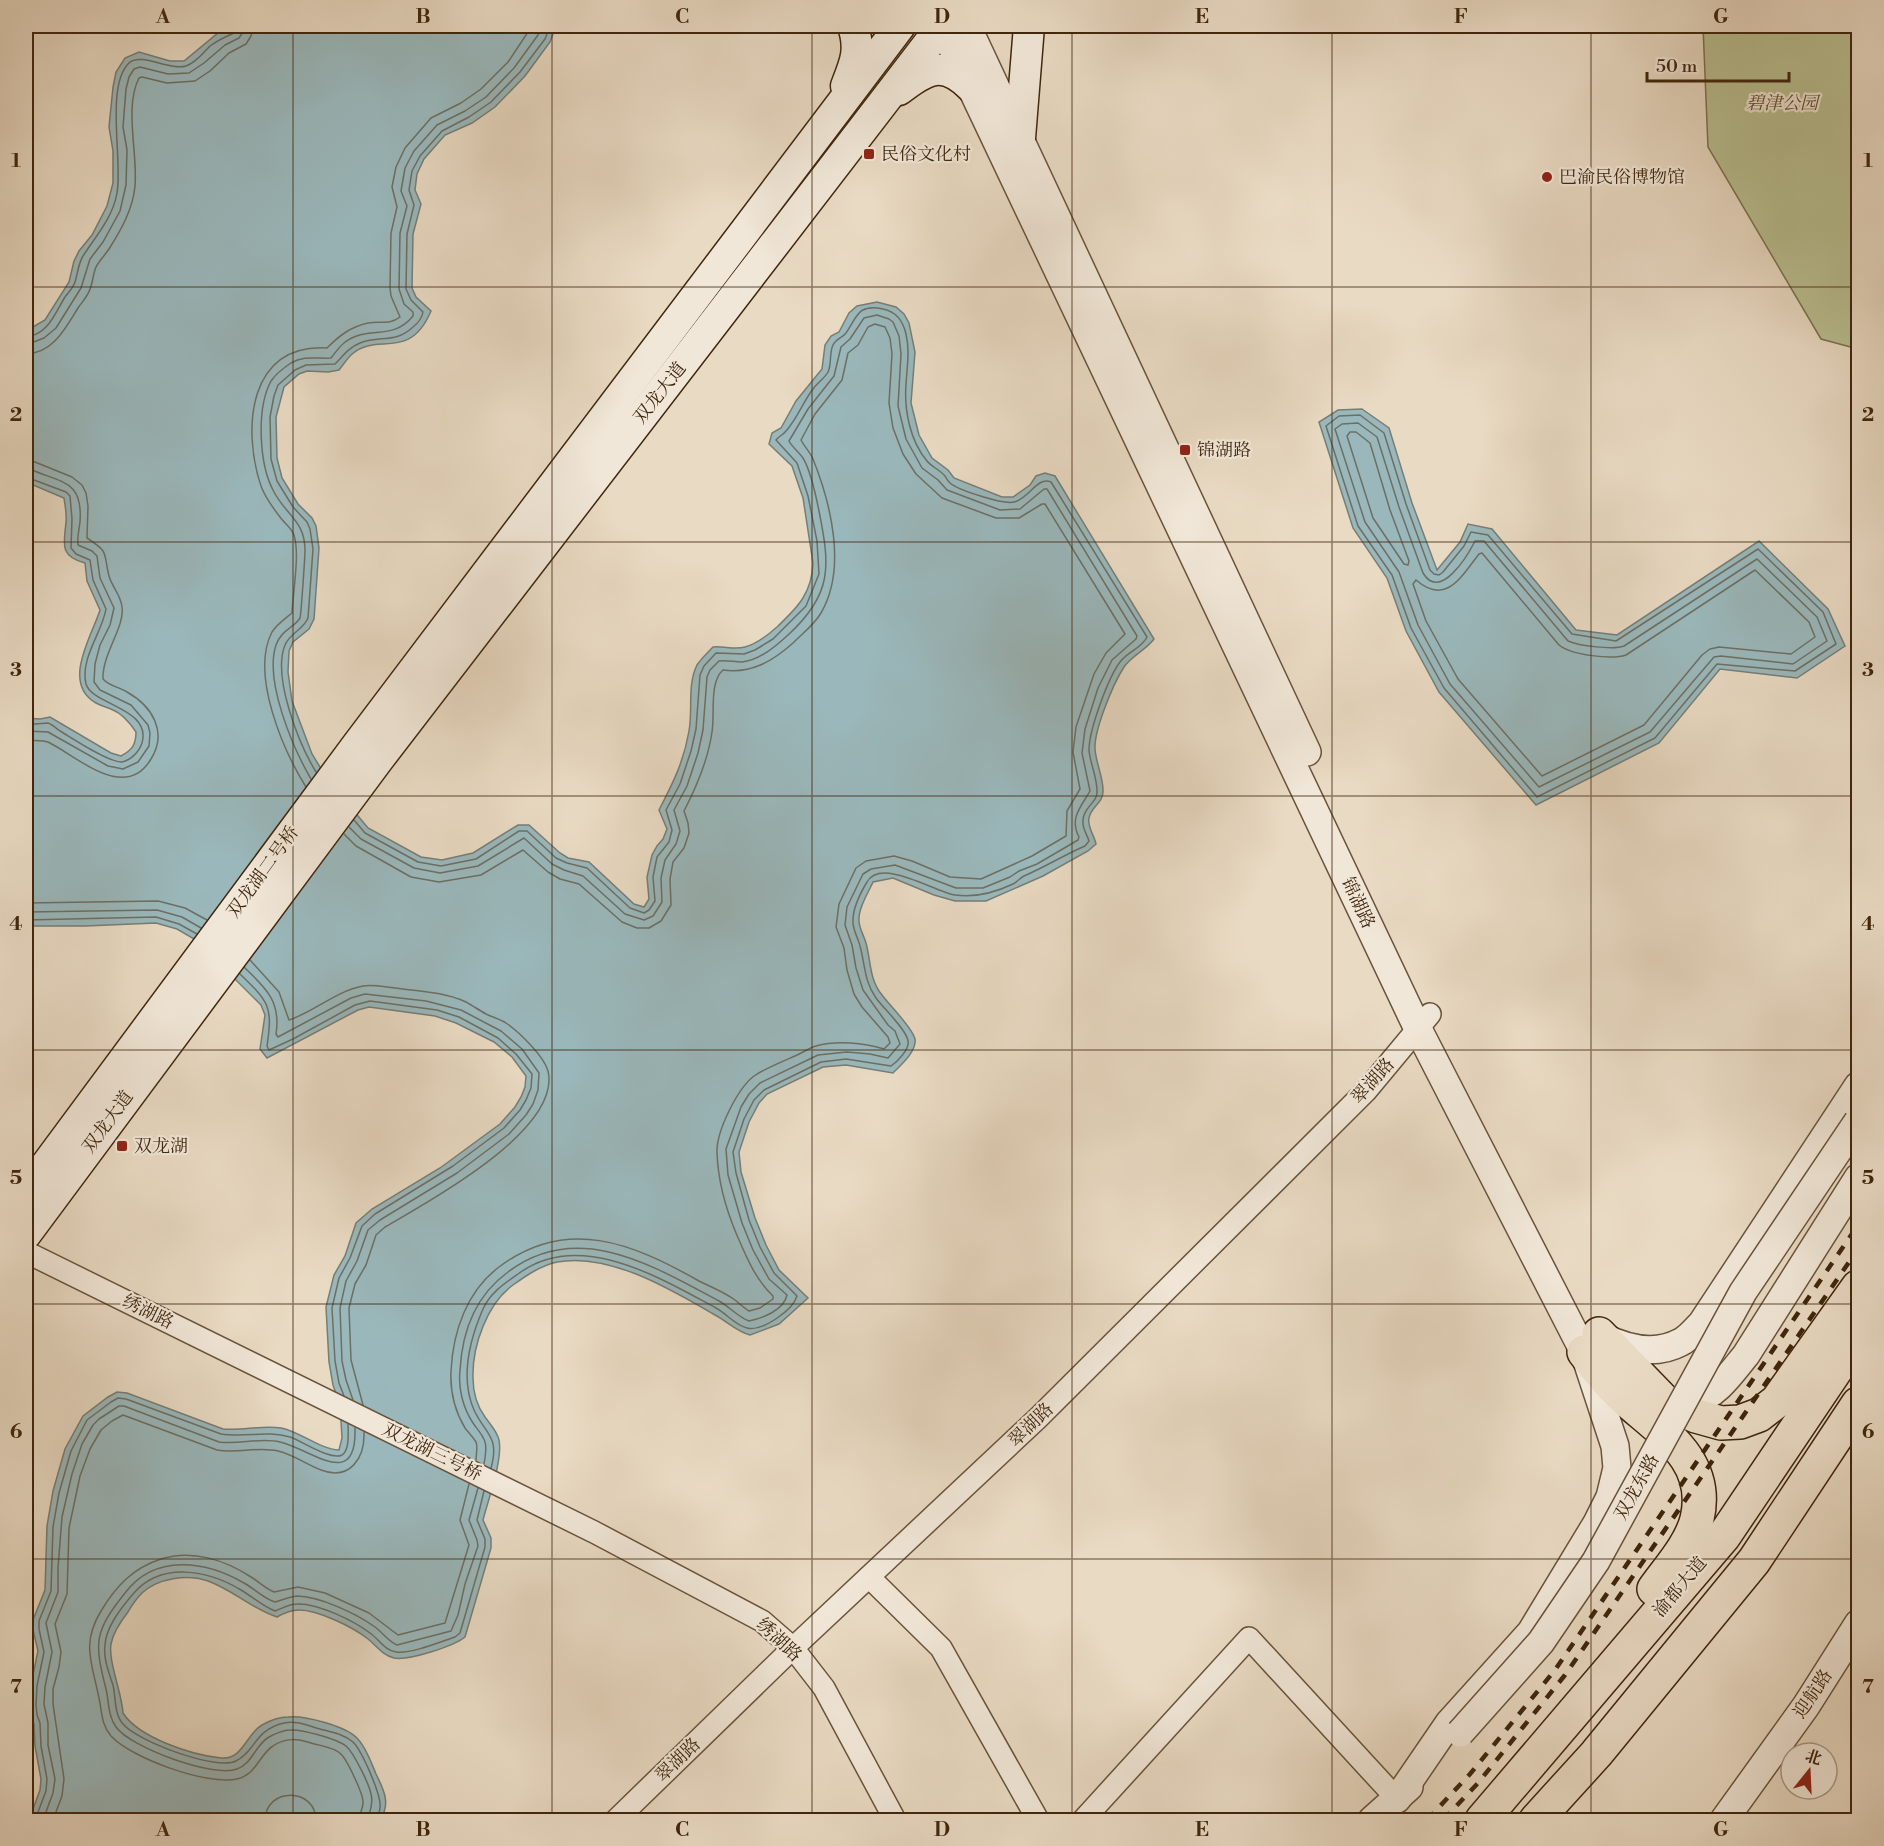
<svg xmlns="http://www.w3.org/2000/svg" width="1884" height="1846" font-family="'Libre Bodoni','Noto Serif SC',serif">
<rect width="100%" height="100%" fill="#e9dac3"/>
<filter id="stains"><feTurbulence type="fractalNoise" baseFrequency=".00333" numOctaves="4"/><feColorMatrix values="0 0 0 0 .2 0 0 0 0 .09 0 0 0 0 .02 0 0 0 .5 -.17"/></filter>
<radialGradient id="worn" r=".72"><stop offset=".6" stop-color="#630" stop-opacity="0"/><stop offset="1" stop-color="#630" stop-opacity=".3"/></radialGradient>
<path fill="#b9bf92" stroke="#7c7250" stroke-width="1.5" d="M1703,26h155v323l-37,-10 -113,-192z"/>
<g fill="#9ab8bc" stroke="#767e76" stroke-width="1.5">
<path d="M239,26h317l-6,16 -25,34 -30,31 -23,16 -27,12 -21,24 -7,15 -2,16 6,14 -8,30 -1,54 4,9 15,14c-22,52 -55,20 -80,44 -4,4 -8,10 -12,15l-11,2 -21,-1 -8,3 -15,13 -8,30 1,41 5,20 16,26 14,14 4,8 3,22 -5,71 -5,10 -16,13 -4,9 -1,21 4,29 20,53 16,26 40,48 53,29 21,3 31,-7 45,-28h11l31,28 8,5 21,4 45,42 10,3 5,-8 -2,-22 5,-22 5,-9 6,-7 4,-10 -8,-19c14,-27 25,-49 30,-79 4,-21 -2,-46 8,-66 4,-6 10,-12 16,-18 11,-1 22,3 32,0 12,-3 23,-12 32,-20 21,-20 35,-34 36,-64l-10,-65 -11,-32 -23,-22 3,-11 9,-5 15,-27 26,-32 3,-24 6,-9 8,-4 10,-19 8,-7 20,-4 19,5 8,7 5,9 6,29 -4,51 8,32 13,23 16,12 6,8 48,19h11l17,-12 6,-9 9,-3 10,3 99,163c-8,11 -23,17 -30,28 -11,17 -30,63 -29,82 1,14 8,28 8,41 1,13 -12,16 -14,28 -2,8 5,17 7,26l-8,7 -45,25 -57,25h-31l-21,-6 -41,-17 -20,4c-5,11 -15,27 -14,39 0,7 5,15 7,22 5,18 3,36 16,52 8,11 30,32 33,44 2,12 -14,26 -22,34l-47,-8 -23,2 -56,27 -8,9 -10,19 -10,30 2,20 14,46 11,27 13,25 29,28 -29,26 -29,11c-14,-4 -22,-13 -35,-20 -43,-25 -106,-63 -158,-53 -17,4 -30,13 -44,23 -26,19 -41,61 -40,93 0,13 4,28 12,39 5,7 12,14 14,23 4,20 -11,60 -16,80l8,18v10l-26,89c-11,9 -57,24 -71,21 -12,-3 -17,-12 -26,-19 -15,-12 -50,-29 -69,-29 -8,0 -15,3 -22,7 -25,-8 -44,-27 -69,-36 -21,-7 -50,-3 -66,12 -6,6 -10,12 -14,19 -7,9 -15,21 -17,32 -3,17 11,49 12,69 16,25 69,42 98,45 22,2 25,-24 41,-33 7,-4 18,-8 26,-8 16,-2 57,9 69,21 9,9 14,24 19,36 8,16 15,30 4,46h-78l-11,-3 -17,3h-245l11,-30 1,-11 -6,-33 -1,-22 -3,-7 -1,-12 1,-21 7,-33 -5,-21v-10l12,-30 2,-64 6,-35 12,-42 18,-33 25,-19 9,-5 10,1 96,36c19,2 38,-4 58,-1 20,4 38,21 58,22l3,-12 -2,-33 -7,-20 -4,-23 -3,-55 8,-32 11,-19 11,-33 16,-14 68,-41 60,-44 15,-17 6,-10 4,-10 1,-11 -14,-19 -18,-15 -38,-19 -21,-7 -66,-9 -11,3 -91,48 -7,-9 5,-34 -4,-10 -65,-65 -19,-11 -21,-6 -71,3h-59v-208l14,1 10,-2 61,36 10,3c11,-6 15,-11 15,-24 -6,-9 -13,-18 -23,-22 -6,-3 -12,-4 -17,-7 -35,-20 -4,-67 4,-93l-13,-29 -2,-18c-26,-7 -21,-19 -19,-41 1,-8 -1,-16 -2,-24l-38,-16v-151l19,-11 24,-38 5,-21 5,-10 13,-16 15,-29 6,-23v-32l-4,-24 4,-40 3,-15 9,-14 14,-6 31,9h14l34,-28z"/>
<path d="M1362,409l27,19 23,75 25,67 23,-28 8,-18 24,5 84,101 41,5 142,-94 69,68 17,37 -48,32 -77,-9 -61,74 -123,62 -97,-113 -33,-61 -19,-53 -34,-50 -34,-106 19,-12z"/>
</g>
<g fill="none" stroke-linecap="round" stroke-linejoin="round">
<g stroke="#6c6f64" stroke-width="1.5">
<path d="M26,337c22,-2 29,-24 39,-40 4,-5 8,-9 10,-15 3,-9 3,-18 8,-26 13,-20 30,-39 34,-63 6,-31 -12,-107 12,-130 12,-11 40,8 57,3 10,-3 17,-13 24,-20 8,-6 15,-9 24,-13l2,-7"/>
<path d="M26,345l18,-7 12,-10 25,-40 9,-29 13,-17 17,-31 6,-26 1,-35 -4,-23 3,-38 3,-12 5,-8 6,-2 28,7 21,-1 15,-10 21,-18 14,-7 4,-6 1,-6"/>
<path d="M26,354c27,-1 39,-25 52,-46 4,-6 10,-12 12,-19 3,-7 3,-15 6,-22 3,-6 9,-12 13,-18 12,-19 24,-40 26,-63 3,-32 -11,-79 4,-108l3,-1 25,6 28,-2 15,-10 19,-18 17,-9 5,-8 2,-10"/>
<path d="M1360,415l24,18 22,71 24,66 4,4 5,1 4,-3 21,-26 7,-14 17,3 84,99 44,7 142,-92 65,63 13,32 -41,27 -78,-7 -62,74 -118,59 -93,-109 -33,-60 -19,-53 -34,-49 -32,-100 13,-10z"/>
<path d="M1358,423l19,14 22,70 24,66c17,29 45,-18 52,-32h9l84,100c11,5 46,9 56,5l133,-87 60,58 10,24 -34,23 -72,-8 -7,1 -64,75 -111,55 -89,-103 -32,-59 -19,-53 -34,-50 -30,-93 7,-5z"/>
<path d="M1350,432h6l14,11 20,67 19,51 -1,4 -4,-1 -31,-46 -26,-82z"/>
<path d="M26,460l9,2 37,15 10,8 4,8 2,13 -1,32c23,15 16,14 22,38 3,11 12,19 13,31 3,20 -20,47 -19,72 6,7 16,8 24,13 25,14 41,40 24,67 -26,44 -74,-3 -103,-17 -6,-2 -16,-1 -22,-2"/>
<path d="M26,469l6,1c31,13 51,11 48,52 -1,8 -3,15 -2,23l14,6 5,5 3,22 14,30 -4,17 -10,20 -5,19 -1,18 6,8 31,15 17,20 2,8 -1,13 -11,16 -15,7 -15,-3 -60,-34 -22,-1"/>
<path d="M26,477l40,15 4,4 2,23 -1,29 5,6 14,6 3,20 13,29c-4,24 -26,49 -20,75 6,21 66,24 56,59 -3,9 -11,17 -20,19 -13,1 -50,-24 -62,-31 -3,-2 -8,-7 -12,-8 -5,0 -15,2 -22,1"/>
<path d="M1482,553l77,92c12,10 53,15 67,10l129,-85 54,52 6,15 -24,17 -72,-7 -9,2 -8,6 -58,70 -102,51 -84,-97 -32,-58 -13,-37 3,-4c30,26 45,-3 63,-26z"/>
<path d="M316,772c-17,-28 -44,-95 -31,-127 5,-12 18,-15 23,-27l5,-69 -3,-20 -3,-7 -14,-15 -16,-26 -6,-22 -1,-42 4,-21 4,-11 17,-15 11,-5 29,-1c8,-8 13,-16 25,-21 20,-8 35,1 53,-16 5,-4 9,-9 10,-15l-12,-12 -5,-11 1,-55 7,-29 -5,-15 3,-19 8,-15 22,-25 27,-14 22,-15 29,-30 25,-33 5,-13"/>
<path d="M311,779c-18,-31 -47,-98 -35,-134 6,-16 18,-17 24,-27 1,-3 5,-61 5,-68 0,-29 -19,-35 -31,-58 -15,-27 -18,-83 -3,-111 4,-6 14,-14 20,-18 13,-8 26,-4 40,-5 4,-5 8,-11 13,-15 24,-19 48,-1 69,-27v-4l-9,-8 -5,-15 1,-56 7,-27 -6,-15 4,-23 9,-17 23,-26 28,-14 21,-14 28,-29 24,-33 4,-9"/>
<path d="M306,787c-23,-37 -56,-113 -34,-155 5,-8 13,-13 20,-19 1,-22 8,-59 2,-78 -2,-7 -10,-12 -14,-18 -7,-9 -15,-20 -19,-31 -19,-57 -13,-143 66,-138 12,-12 23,-21 41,-25 12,-2 22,2 32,-6l-9,-21 -1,-8 1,-55 6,-26 -5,-20 4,-20 9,-19 26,-30 30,-15 20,-14 27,-27 24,-36"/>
<path d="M354,820l11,13 53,29 23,4 35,-7 43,-28h8l29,27 11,5 20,5 43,40 14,5 5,-3 6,-9 -2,-24 4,-20 12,-15 3,-12 -6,-20 14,-26 11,-33 5,-22 4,-54 4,-9 12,-13 28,1 11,-4 18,-11 33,-33 13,-32 -2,-33 -9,-45 -11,-33 -21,-23c3,-4 7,-5 10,-9 11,-12 17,-29 27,-42 4,-6 12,-11 15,-17 4,-8 1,-19 5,-27 3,-6 9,-7 13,-12 11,-16 12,-30 37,-24 14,3 20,12 23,25 4,17 1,33 0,50 -2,26 4,57 21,77 5,6 13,9 18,15 1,2 3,5 5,7 8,7 54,22 64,19 15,-3 23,-26 37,-20l96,155c-5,11 -20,15 -27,25 -12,16 -31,68 -31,88 1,13 8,27 8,41 1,12 -15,16 -14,32 0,7 4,11 6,18l-4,5c-21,9 -40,21 -61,30 -4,2 -7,6 -11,8 -19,9 -37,14 -58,11 -20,-3 -74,-38 -88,-13 -6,10 -14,26 -14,38 -1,8 5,18 7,26 5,18 4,35 16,52 7,10 31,32 32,43 2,8 -11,21 -17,25l-45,-7 -25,3 -57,28 -10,10 -10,19 -11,33 3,21 13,47 11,27 14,26 23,23c-4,14 -35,36 -50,32 -12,-3 -20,-14 -31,-20 -56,-30 -137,-80 -198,-34 -13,9 -28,19 -35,35 -13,30 -23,69 -9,101 11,24 26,26 17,58"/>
<path d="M349,827l12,12 53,29 26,5 38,-7 46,-28 28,26 12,6 19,6 42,38 19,6 9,-4 9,-14 -1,-24 4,-18 11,-16 4,-13 -6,-21 13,-24 11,-33 5,-23 4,-53 3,-7 9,-9c8,-1 15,1 23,1 18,-2 34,-16 46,-27 45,-41 42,-69 31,-124 -3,-15 -8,-40 -16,-53 -4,-6 -11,-11 -14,-17l19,-32 26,-33 7,-29 9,-8 14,-21 13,-3 12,4 4,3 6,14 2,18 -3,52 8,33 16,29 16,12 9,10 53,20 20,-1 24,-20h3l90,147 -1,3 -24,21 -14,28 -13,41 -3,24 8,38c-9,16 -21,27 -11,46l-1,3 -41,24 -18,7 -9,6 -27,11h-27l-61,-23 -24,4 -8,5 -16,33 -2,18 7,20 4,23 7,22 25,35 7,6 5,13 -12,14 -18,-4 -23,-2 -29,3 -58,28 -11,11 -8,13 -15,42 2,26 14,48 11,27 16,29 18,16c-3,15 -24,23 -38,26 -11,-4 -19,-14 -30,-20 -66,-35 -141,-82 -211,-29 -33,24 -46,58 -48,99 -2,17 3,37 13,52 4,6 10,12 12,19 2,6 0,16 -1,22"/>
<path d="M344,834l12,12 55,31 28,5 42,-7 42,-25 25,22 12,7 19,5 43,38 15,6h12l12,-7 10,-16 -1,-26 3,-17 11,-14 5,-15 -1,-10 -4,-12c13,-25 24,-51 28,-79 3,-18 -3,-50 11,-62 28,4 50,-9 70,-27 10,-10 21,-18 28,-30 26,-44 10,-109 -8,-154 -3,-7 -9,-13 -12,-19l14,-26 27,-34 6,-27 10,-8 10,-18 7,-3 10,3 5,11 2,16 -3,49 4,25 10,26 13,20 26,24 54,20h23l23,-14h3l80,130 -19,19 -12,21 -18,53 -3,25 7,37 -13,22 -1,25 -34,20 -51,23 -31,-2 -38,-16 -18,-5 -28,5 -10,7 -17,36 -3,23 8,21 3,22 7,24 8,13 26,30 2,6 -6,6c-20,-6 -47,-9 -68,-3 -7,2 -14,7 -21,10 -14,6 -29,12 -41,20 -17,13 -38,56 -37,77 1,27 9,56 19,80 10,23 19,46 37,63v3l-13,9 -11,3c-5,-3 -9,-7 -14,-11 -11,-8 -24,-13 -36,-19 -67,-38 -132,-65 -200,-14 -32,24 -46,64 -48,104 -1,19 4,40 14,57 3,4 8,9 11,14 2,5 0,13 0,18"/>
<path d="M26,903l132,-2 27,7 22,12"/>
<path d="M26,912l131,-2 25,7 19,11"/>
<path d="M26,920l130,-3 23,7 18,10"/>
<path d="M250,960l29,32 10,28c25,-8 47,-29 74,-34 10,-2 21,1 32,2 23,3 49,4 71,14 7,4 13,8 20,12 6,3 14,5 20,9 13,9 38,33 42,48 14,59 -120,131 -163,156l-9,8 -10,30 -11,19 -6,24 2,52 12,45"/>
<path d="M244,967c23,22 37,35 32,67l2,3 73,-39 14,-4 61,7 35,9 40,21 21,18 17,24 -1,17 -5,14 -7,11 -17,19 -52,39 -77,47 -12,10 -11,31 -11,20 -6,27 2,53 4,19 7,20"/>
<path d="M240,974c29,28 33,32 27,72l2,4 24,-11 62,-34 15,-4 67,9 22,7 39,21 18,16 16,20 -1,14 -5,12 -6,10 -16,18 -51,38 -78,48 -13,12 -12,32 -11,20 -7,30 3,53 4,22 5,13"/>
<path d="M35,1820l11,-29 1,-12 -6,-33 -1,-23 -3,-8 -1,-10 1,-19 7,-34 -5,-23v-8l12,-30 2,-64 6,-34 12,-42 16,-31 24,-18 7,-4 8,1 95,35c24,4 46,-4 69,3 12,4 41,24 52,18 8,-5 6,-23 6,-31"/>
<path d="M43,1820l10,-27 2,-14 -7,-34v-22l-4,-19 1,-17 7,-35 -6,-29 12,-31v-24l4,-51 10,-43 10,-30 11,-19 6,-6 20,-13h5l95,36c20,3 41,-5 61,0 31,7 77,50 75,-14"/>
<path d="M53,1820l9,-24 2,-17 -11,-75v-15l6,-22 2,-15 -6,-28 12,-30 2,-66 11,-52 10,-27 11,-19 11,-9 11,-6 94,35c20,4 41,-4 61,1 16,4 28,13 43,19 29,11 44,-12 43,-38"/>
<path d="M265,1820c1,-33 50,-33 51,0"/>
<path d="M359,1820c0,-6 4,-11 4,-17 1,-8 -16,-43 -22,-49 -7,-7 -20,-8 -30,-11 -13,-4 -25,-6 -38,3 -14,9 -16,28 -36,33 -29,7 -106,-21 -126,-43 -10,-12 -9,-24 -12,-38 -7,-35 -18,-54 2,-87 15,-25 32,-43 60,-52 31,-10 64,1 90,18 8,5 14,11 23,15l24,-5 27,6 44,20 29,22 47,-12 24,-78 -9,-25 9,-36"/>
<path d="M368,1820c1,-9 6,-15 3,-26 -2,-10 -17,-41 -25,-48 -9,-7 -44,-17 -56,-16 -6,0 -16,4 -21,7 -14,8 -16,26 -32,32 -23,9 -106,-21 -121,-42 -8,-11 -7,-25 -10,-38 -12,-47 -12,-57 19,-96 30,-40 81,-32 119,-10 11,6 19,15 31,19 7,-2 14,-5 22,-6 22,0 60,18 78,31 8,6 13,14 22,18l54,-14 7,-16 7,-31 13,-38 -1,-6 -8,-20 9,-32"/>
<path d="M376,1820c0,-4 4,-7 4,-12 2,-12 -18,-57 -27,-66 -9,-8 -22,-10 -33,-13 -12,-3 -23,-9 -36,-6 -30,7 -28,28 -48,38 -20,10 -99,-20 -113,-37 -9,-10 -7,-26 -10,-39 -4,-12 -10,-27 -8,-40 1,-18 16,-37 28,-51 28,-33 75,-24 108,-4 12,7 21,16 34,21 8,-3 14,-7 22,-7 21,-1 57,17 73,29 9,6 15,18 26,19 15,2 44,-10 59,-15l5,-4 25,-86v-8l-8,-19 7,-29"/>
</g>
<g stroke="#6a533a" stroke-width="24">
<g id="minor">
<path d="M26,1252l568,280 168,89 31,27 31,40 71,132"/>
<path d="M869,1577l72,71 97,172"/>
<path d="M616,1820l177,-172 245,-230 328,-327 64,-77"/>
<path d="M1083,1820l166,-182 148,161"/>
</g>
</g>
<g stroke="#6a533a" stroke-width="30">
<g id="tertiary">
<path d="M942,26l476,1003 166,323 31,94 2,22 -7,29 -13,26 -66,109 -82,91 -52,76"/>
<path d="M967,26l340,726"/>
<path d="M1603,1337c24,12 52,19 78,5 8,-4 15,-13 21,-19l156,-237"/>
<path d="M1665,1402c9,0 20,1 29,-1 22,-5 38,-29 52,-46l112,-177"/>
<path d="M1372,1820l37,-33"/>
<path d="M1724,1820l82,-114 52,-82"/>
</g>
</g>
<g stroke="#3f260d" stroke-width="33">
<g id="secondary">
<path d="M846,86c9,-23 15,-36 7,-60"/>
<path d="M899,90c27,-21 44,-31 72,-3"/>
<path d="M1020,138l9,-112"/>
<path d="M26,1192l331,-447 543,-719"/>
<path d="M26,1234l352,-474 564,-734"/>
</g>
</g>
<g stroke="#3f260d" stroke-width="36">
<g id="trunk">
<path d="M1599,1334l67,69 30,13 25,7 19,-1 19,-7 18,-14 81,-114"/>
<path d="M1584,1352c12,16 24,31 39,45 37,34 88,62 74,122 -6,25 -28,49 -43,70"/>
<path d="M1482,1820l242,-284 134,-199"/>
<path d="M1536,1820l60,-66 158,-193 104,-157"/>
</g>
</g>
<use href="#minor" stroke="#f1e7d8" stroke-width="21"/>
<use href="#tertiary" stroke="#f1e7d8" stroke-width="27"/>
<use href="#secondary" stroke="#f1e7d8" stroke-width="30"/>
<use href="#trunk" stroke="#e9dac3" stroke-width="33"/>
<g stroke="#3f260d" stroke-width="4.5" stroke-dasharray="10 10" stroke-linecap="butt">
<path d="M1427,1820l43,-46 85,-104 303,-445"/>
<path d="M1443,1820l35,-37 87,-108 293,-426"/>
</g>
<g stroke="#6a533a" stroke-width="30" stroke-linecap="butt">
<path id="tertiary-bridge" d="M1460,1733l81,-91 55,-81 147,-269 115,-171"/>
</g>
<use href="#tertiary-bridge" stroke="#f1e7d8" stroke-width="27"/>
</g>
<path fill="none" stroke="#3f260d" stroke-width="1.5" stroke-opacity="0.55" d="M293,26v1794M552,26v1794M812,26v1794M1072,26v1794M1332,26v1794M1591,26v1794M26,287h1832M26,542h1832M26,796h1832M26,1050h1832M26,1304h1832M26,1559h1832"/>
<g fill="#8f2418" stroke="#f1e7d8" stroke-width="2">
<rect x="863" y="148" width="12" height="12" rx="3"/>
<circle cx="1547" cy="177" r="6"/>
<rect x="1179" y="444" width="12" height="12" rx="3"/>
<rect x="116" y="1140" width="12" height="12" rx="3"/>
</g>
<g text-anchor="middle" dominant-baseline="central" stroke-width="4.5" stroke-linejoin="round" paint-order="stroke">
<g font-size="18" font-style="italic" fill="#5e4c2e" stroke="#f1e7d8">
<text x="1782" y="103">碧津公园</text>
</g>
<g font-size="18" fill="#3f260d" stroke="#f1e7d8" text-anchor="start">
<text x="881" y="154">民俗文化村</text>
<text x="1559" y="177">巴渝民俗博物馆</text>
<text x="1197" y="450">锦湖路</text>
<text x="134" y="1146">双龙湖</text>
</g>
<g font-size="18" fill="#3f260d" stroke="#f1e7d8">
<text transform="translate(660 393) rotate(-52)">双龙大道</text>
<text transform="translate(263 872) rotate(-54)">双龙湖二号桥</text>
<text transform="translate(1358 903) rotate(65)">锦湖路</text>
<text transform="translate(1373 1081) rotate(-48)">翠湖路</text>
<text transform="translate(108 1122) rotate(-54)">双龙大道</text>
<text transform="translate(148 1312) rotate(26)">绣湖路</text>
<text transform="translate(1031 1425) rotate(-44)">翠湖路</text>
<text transform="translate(432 1452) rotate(26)">双龙湖三号桥</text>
<text transform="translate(1637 1487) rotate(-61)">双龙东路</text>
<text transform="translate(1680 1587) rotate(-50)">渝都大道</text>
<text transform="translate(779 1640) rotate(43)">绣湖路</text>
<text transform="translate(1813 1694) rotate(-56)">迎航路</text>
<text transform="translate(678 1760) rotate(-44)">翠湖路</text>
</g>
</g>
<rect width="1884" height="1846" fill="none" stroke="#e9dac3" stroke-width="66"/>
<g transform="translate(1809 1771) rotate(18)"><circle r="28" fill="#f1e7d8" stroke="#aa9a87" stroke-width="1.5"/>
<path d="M0-4.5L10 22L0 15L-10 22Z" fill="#8f2418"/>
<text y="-9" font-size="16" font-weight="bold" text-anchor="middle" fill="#3f260d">北</text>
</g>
<path d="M1647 72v9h142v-9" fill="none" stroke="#3f260d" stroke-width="3"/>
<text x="1656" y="72" font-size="18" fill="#3f260d" stroke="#f1e7d8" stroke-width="4.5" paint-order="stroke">50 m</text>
<rect x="33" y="33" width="1818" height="1780" fill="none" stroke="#3f260d" stroke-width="2"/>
<g font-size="20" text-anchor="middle" font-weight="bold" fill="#3f260d">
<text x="163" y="23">A</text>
<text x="423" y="23">B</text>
<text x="682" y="23">C</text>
<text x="942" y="23">D</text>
<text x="1202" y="23">E</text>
<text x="1461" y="23">F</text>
<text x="1721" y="23">G</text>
<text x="16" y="167">1</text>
<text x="1868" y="167">1</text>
<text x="16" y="421">2</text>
<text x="1868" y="421">2</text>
<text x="16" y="676">3</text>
<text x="1868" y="676">3</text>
<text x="16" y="930">4</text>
<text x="1868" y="930">4</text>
<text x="16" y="1184">5</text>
<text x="1868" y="1184">5</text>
<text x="16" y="1438">6</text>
<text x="1868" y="1438">6</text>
<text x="16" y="1693">7</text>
<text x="1868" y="1693">7</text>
<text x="163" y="1836">A</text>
<text x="423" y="1836">B</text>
<text x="682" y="1836">C</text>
<text x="942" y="1836">D</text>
<text x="1202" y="1836">E</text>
<text x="1461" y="1836">F</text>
<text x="1721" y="1836">G</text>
</g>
<rect width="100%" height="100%" filter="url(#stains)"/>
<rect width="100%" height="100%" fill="url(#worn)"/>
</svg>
